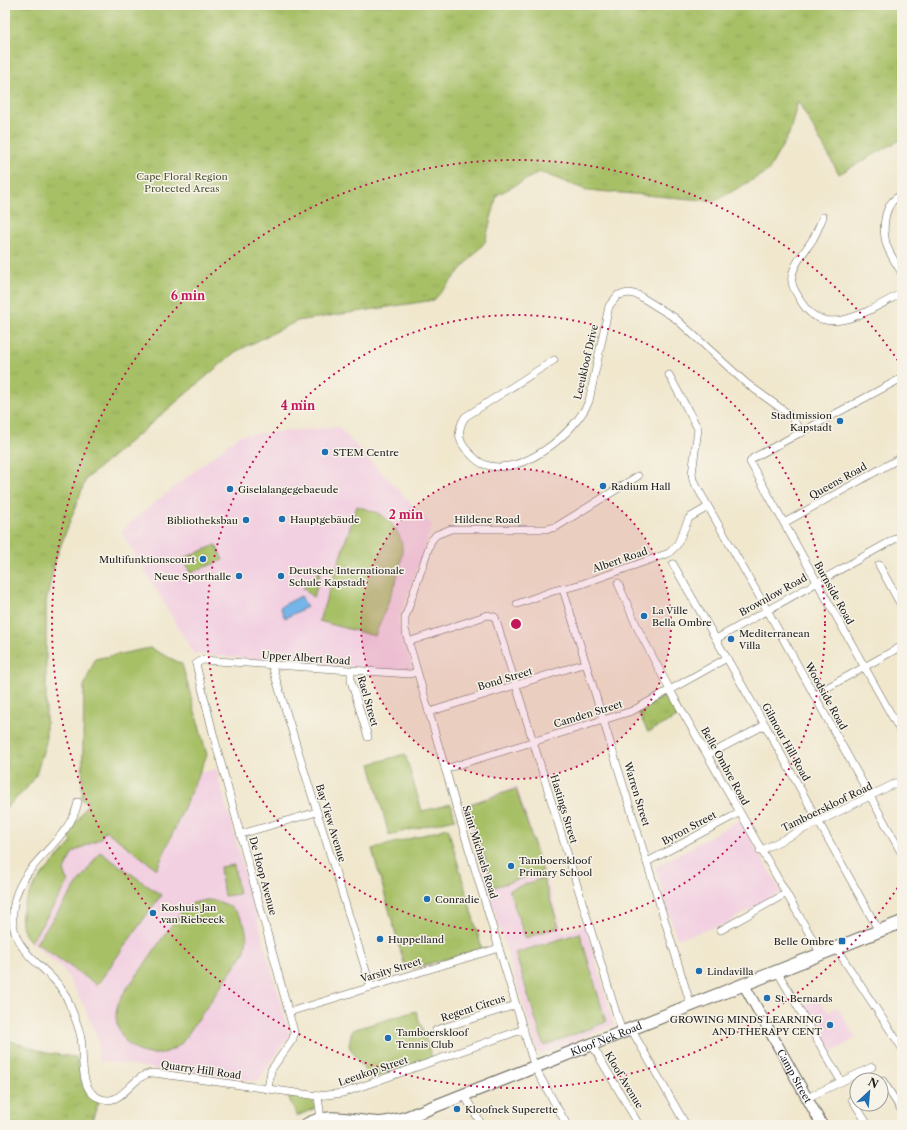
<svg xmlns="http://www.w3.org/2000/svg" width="907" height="1130" font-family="'Libre Caslon Text',serif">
<defs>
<pattern id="park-tufts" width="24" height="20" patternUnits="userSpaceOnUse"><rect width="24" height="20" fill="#a7c066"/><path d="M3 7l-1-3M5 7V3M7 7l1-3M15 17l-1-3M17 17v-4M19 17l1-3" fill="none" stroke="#8fa458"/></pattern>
</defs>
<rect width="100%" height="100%" fill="#f7f3e8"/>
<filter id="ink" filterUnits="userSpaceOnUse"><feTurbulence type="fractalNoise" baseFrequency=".025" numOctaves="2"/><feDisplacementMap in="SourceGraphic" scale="8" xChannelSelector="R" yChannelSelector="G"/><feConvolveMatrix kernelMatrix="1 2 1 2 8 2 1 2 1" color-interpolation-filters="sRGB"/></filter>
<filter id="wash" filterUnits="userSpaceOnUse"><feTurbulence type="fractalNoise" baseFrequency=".012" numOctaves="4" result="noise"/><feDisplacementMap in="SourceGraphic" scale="16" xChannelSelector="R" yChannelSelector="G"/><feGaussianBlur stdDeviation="0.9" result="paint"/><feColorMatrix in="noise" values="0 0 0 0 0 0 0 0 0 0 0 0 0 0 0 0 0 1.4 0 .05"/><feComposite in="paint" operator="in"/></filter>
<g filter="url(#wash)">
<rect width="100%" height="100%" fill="#f0e7cd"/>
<g fill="#f2cfe1">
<path d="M338,427l94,98 -34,96 13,41 -1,5 -8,4 -208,-17 -73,-123 22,-19 97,-77z"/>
<path d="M216,769l73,264v3l-31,45 -87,-10 -73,-11 1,-18 -15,-36 -19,-35 -34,-29 37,-59 -4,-13 9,-18 28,-14 4,-8 52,38 42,-95z"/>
<path d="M517,786l46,146 22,-7 29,100 -75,30 -77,-249z"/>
<path d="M740,820l41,72 -56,32 -48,15 -22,-72z"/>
<path d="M816,998l13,14 8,-5 19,31 -27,16 -27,-45z"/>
</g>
<g fill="#a7c066" stroke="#626e41">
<path d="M357,506c8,3 18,5 26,10 9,6 19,20 19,31 2,22 -19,67 -27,89l-56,-15z"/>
<path d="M216,545l7,15 -33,13 -6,-15z"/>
<path d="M150,648l32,16 25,91 -50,114 -52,-39 -4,8 -28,14 -9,18 4,13 -37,59c-2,-3 -6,-6 -7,-10 -13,-32 30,-69 48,-90l-7,-8 8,-11h3l12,-20 -6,-3 2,-114 11,-27z"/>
<path d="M405,754l17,57 29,-7 4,15 -66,16 -19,-71z"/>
<path d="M516,789l27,83 -49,15 -27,-82z"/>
<path d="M448,828l34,121 -76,21 -34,-121z"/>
<path d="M100,852l61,43 -64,90 -61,-42z"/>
<path d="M234,865l5,29 -15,2 -4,-29z"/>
<path d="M543,878l16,49 -34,11 -16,-48z"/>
<path d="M206,900c29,0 48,25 38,53l-63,91c-12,9 -26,13 -40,8 -18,-7 -28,-27 -24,-45 4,-13 15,-25 23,-36 14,-20 27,-41 42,-60l11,-8z"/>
<path d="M580,933l26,89 -62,24 -29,-93z"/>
<path d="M416,1011l16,46 -62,22 -21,-33 3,-16z"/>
<path d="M287,1094c10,2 28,1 28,14l-18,8z"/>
</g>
<g fill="url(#park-tufts)" stroke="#626e41">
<path d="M5,5h897v134l-63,35 -41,-73 -9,33 -21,37 -53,30 -129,-11 -46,-18 -43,23 -12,47 -51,58 -137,21 -62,31 -149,127 -30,79 -10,44v140l-10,33 -10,14 -21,20z"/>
<path d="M321,570l-7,28 -11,-10z"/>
<path d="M665,696l8,4 8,15 -33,17 -11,-22z"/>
<path d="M5,1039l41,14 30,4c5,17 4,37 23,45l-9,23h-85z"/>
</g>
<path fill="#75b5e9" stroke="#486882" d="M301,596l6,11 -22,11 -5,-11z"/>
</g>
<g filter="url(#ink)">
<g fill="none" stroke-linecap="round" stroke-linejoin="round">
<g stroke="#66635a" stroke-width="8">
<g id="street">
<path d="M902,195c-18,6 -20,32 -16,48 3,11 11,21 16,31"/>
<path d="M823,217c-3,7 -6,15 -10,22 -7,11 -19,24 -21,37 -2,10 6,19 10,27 24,39 72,4 100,-10"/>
<path d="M554,360l-89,57c-7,11 -8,21 0,31 6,7 13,15 21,17 36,12 90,-33 103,-64l20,-95 9,-11 11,-2 9,2 37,23 71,65 44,32 12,18"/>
<path d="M669,375l29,54 -6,45 1,6 77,135 132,239"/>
<path d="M902,378l-149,80 -3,4 152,272"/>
<path d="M784,523l118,-66"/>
<path d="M673,564l92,161 114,206"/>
<path d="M879,565l23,42"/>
<path d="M618,583l20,46 32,61 151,264"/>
<path d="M563,589l128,417"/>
<path d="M517,604l36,-13 26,-6 90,-32 8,-8 12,-27 19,-11"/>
<path d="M716,639l186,-104"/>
<path d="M408,642l80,-27 7,2 127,415"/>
<path d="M272,666l99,321"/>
<path d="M351,671v10l17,56"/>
<path d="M814,695l88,-49"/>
<path d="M429,712l157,-49"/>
<path d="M708,755l57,-30"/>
<path d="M445,769l187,-58 95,-53"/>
<path d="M78,802c-8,39 -53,58 -63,97 -14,57 38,64 53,102 5,12 11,25 13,37 3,17 -2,50 16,59 25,14 34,-24 57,-24l164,23 3,23"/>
<path d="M241,834l76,-22"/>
<path d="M760,851l142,-71"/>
<path d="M647,862l92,-49"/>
<path d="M721,930l64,-36"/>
<path d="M836,948l66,100"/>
<path d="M777,971l64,110"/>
<path d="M289,1012l210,-64"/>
<path d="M631,1029l55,96"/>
<path d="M436,1030l80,-25"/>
<path d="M592,1045l47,80"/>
<path d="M883,1081l19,30"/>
<path d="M268,1089l3,-19 22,-31 1,-7 -80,-295 -18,-73 6,-4 208,14 7,-2"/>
<path d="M464,1095l18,30"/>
<path d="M318,1096l25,-3 181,-64"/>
<path d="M807,1098l65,-31"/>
<path d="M852,1099l16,26"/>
<path d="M567,1125l-32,-57 -79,-262 -51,-177v-11l26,-77 5,-6 15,-6h96l9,-2 82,-51"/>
</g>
</g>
<g stroke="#66635a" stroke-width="12">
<g id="secondary">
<path id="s1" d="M744,985l78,140"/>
</g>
</g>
<g stroke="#66635a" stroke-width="14">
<g id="primary">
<path id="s2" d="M306,1125c24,-14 48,-2 74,-2 9,-1 17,-3 25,-5l497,-196"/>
</g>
</g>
<use href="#street" stroke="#fff" stroke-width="7"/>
<use href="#secondary" stroke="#fff" stroke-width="10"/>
<use href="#primary" stroke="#fff" stroke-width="12"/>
</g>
</g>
<circle cx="516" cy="624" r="155" fill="#c2185b" fill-opacity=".12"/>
<g fill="none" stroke="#c2185b" stroke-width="2" stroke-dasharray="2 4">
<circle cx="516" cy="624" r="155"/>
<circle cx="516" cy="624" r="309"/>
<path d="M901 883A464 464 0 1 1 901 365"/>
</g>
<g fill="#1f6fb2" stroke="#f7f3e8" stroke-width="1.5">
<circle cx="840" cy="421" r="4"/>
<circle cx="325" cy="452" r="4"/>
<circle cx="603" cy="486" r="4"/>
<circle cx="230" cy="489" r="4"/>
<circle cx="282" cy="519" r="4"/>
<circle cx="246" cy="520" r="4"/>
<circle cx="203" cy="559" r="4"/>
<circle cx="239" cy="576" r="4"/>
<circle cx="281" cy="576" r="4"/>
<circle cx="644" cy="616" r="4"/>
<circle cx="731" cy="639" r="4"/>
<circle cx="511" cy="866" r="4"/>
<circle cx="427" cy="899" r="4"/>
<circle cx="153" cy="913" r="4"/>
<circle cx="380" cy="939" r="4"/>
<rect x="838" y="937" width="8" height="8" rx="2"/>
<circle cx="699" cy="971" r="4"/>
<circle cx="767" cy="998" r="4"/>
<circle cx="830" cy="1025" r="4"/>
<circle cx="388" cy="1038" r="4"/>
<circle cx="457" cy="1109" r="4"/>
</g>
<g text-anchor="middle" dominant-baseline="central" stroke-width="3" stroke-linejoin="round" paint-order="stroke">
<g font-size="10" fill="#4d5536" stroke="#f7f3e8">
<text x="182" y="176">Cape Floral Region<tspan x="182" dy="12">Protected Areas</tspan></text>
</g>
<g font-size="10" fill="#1c1c1c" stroke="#f7f3e8">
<text transform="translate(586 362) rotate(-77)">Leeukloof Drive</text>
<text transform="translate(838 481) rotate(-29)">Queens Road</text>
<text x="487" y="519">Hildene Road</text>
<text transform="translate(620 560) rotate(-19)">Albert Road</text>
<text transform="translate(834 593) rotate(61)">Burnside Road</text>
<text transform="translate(773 595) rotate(-29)">Brownlow Road</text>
<text transform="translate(306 658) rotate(4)">Upper Albert Road</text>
<text transform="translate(505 679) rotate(-17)">Bond Street</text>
<text transform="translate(826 696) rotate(61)">Woodside Road</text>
<text transform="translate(368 701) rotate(74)">Rael Street</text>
<text transform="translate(588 714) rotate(-17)">Camden Street</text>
<text transform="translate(786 742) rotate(61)">Gilmour Hill Road</text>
<text transform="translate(725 766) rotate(61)">Belle Ombre Road</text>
<text transform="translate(637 794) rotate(73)">Warren Street</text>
<text transform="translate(827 807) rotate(-26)">Tamboerskloof Road</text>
<text transform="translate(564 809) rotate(73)">Hastings Street</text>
<text transform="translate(331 823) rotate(73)">Bay View Avenue</text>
<text transform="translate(689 828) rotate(-28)">Byron Street</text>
<text transform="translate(480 852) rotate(73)">Saint Michaels Road</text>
<text transform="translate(263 876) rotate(75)">De Hoop Avenue</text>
<text transform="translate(391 970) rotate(-17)">Varsity Street</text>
<text transform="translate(473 1008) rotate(-18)">Regent Circus</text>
<text stroke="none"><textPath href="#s2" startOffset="317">Kloof Nek Road</textPath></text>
<text transform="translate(201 1070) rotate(8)">Quarry Hill Road</text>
<text transform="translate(373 1071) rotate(-19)">Leeukop Street</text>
<text stroke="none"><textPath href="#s1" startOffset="104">Camp Street</textPath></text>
<text transform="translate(624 1080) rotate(59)">Kloof Avenue</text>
</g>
<g font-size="10" fill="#1c1c1c" stroke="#f7f3e8" text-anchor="start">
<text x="832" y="415" text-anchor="end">Stadtmission<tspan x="832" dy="12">Kapstadt</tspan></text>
<text x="333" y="452">STEM Centre</text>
<text x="611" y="486">Radium Hall</text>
<text x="238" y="489">Giselalangegebaeude</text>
<text x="290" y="519">Hauptgebäude</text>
<text x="238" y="520" text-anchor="end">Bibliotheksbau</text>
<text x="195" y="559" text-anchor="end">Multifunktionscourt</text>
<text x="289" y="570">Deutsche Internationale<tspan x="289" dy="12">Schule Kapstadt</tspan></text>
<text x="231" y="576" text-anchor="end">Neue Sporthalle</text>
<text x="652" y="610">La Ville<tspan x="652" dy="12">Bella Ombre</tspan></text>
<text x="739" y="633">Mediterranean<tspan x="739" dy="12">Villa</tspan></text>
<text x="519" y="860">Tamboerskloof<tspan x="519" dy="12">Primary School</tspan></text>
<text x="435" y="899">Conradie</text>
<text x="161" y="907">Koshuis Jan<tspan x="161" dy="12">van Riebeeck</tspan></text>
<text x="388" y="939">Huppelland</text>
<text x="834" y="941" text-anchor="end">Belle Ombre</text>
<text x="707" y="971">Lindavilla</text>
<text x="775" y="998">St. Bernards</text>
<text x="822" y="1019" text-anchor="end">GROWING MINDS LEARNING<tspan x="822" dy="12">AND THERAPY CENT</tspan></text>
<text x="396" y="1032">Tamboerskloof<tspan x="396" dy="12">Tennis Club</tspan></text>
<text x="465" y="1109">Kloofnek Superette</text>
</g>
</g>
<circle cx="516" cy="624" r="6" fill="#c2185b" stroke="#f7f3e8" stroke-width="2"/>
<g font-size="12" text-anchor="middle" font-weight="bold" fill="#c2185b" stroke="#f7f3e8" stroke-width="3" stroke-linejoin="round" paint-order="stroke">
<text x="188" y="300">6 min</text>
<text x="298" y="410">4 min</text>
<text x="406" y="519">2 min</text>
</g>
<rect width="907" height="1130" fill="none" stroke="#f7f3e8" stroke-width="20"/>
<g transform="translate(869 1092) rotate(26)"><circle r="19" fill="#f7f3e8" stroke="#9f9d96"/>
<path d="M0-3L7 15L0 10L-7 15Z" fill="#1f6fb2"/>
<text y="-6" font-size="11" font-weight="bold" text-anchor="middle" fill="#1c1c1c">N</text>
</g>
</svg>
